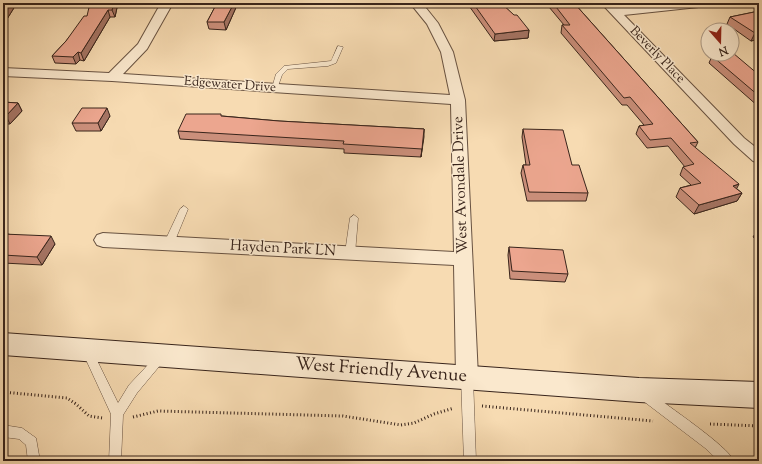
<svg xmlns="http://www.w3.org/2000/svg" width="762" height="464" font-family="'Sorts Mill Goudy',serif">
<rect width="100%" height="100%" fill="#f7dbb2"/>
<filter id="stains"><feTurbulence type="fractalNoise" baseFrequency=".005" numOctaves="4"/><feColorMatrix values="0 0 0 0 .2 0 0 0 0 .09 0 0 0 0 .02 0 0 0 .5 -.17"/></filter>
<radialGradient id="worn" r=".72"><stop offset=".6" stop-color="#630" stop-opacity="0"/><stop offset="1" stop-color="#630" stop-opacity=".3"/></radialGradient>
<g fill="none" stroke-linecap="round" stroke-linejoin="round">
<g stroke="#685241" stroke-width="1">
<g id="lane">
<path d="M338,46l5,1 -7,16 -8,3 -40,3 -6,6 -5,14h-4l-1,-1 4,-14 8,-8 47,-5z"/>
<path d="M184,206l4,3 -14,34 -5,3 -3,-1 -2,-2 16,-34z"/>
<path d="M354,215l4,3 -3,35 -2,2h-6l-2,-2 5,-35z"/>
<path d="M87,346l4,2 27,55 11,-18 29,-31 4,-2 4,2 1,3 -30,36 -14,22 -2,46h-12l2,-47 -29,-63 1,-3z"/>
<path d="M467,373l4,2 2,3 3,83h-12l-3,-83 2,-3z"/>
<path d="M646,391l4,1c16,13 78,54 84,69h-15l-14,-13 -63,-48 -2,-4 2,-4z"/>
<path d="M3,425l19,3 14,10 4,23h-12l-2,-16 -7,-6 -16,-2z"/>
</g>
</g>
<g stroke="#685241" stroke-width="2">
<g id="street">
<path d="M161,3h12l-26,46 -24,25 327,21 -9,-43 -14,-28 -17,-21h12l16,20 15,29 12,48 13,277 -3,7 -8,3 -8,-3 -3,-7 -2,-112 -351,-18 -6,-2 -3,-5 3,-5 6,-2 351,19 -3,-148 -339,-23 -109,-5v-8l106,5 29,-29z"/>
<path d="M601,3h12l5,5 55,-5h41l-6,3 -84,9 120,123 15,12v13l-6,-2 -19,-17z"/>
</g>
</g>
<g stroke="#38241b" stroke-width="2">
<path id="secondary" d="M3,333l636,45 120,4v26l-120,-6 -636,-47z"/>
</g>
<g stroke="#38241b" stroke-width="3" stroke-dasharray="1 2.5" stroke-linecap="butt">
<path d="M3,392l64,6 9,6 13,12 13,2"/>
<path d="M482,406l171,15"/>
<path d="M133,417l25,-6 185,5 58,9 13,-2 20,-9 20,-6"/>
<path d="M710,424l49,2"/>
</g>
<use href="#lane" fill="#fae8cd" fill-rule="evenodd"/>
<use href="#street" fill="#fae8cd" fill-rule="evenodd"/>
<use href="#secondary" fill="#fae8cd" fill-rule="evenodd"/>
</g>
<g fill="#cb8f7b" stroke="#38241b">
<path d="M3,3h14l-10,16h-4z"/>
<path d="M118,3l-3,14h-5l-26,44 -4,-1 -4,4 -21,-1 -3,-7 14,-15 21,-25z"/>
<path d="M217,3h21l-12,27 -17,-1 -2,-7z"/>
<path d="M467,3h34l28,27 -1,8 -34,3z"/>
<path d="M550,3h24l124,139 -3,6 42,41 5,4 -5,8 -43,13 -18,-17 4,-9 11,-3 -11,-10 3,-8h2l-17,-21 -21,2 -11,-14 3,-8 5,-1 -17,-20h-5l-61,-72 1,-8h2l-15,-18z"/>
<path d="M759,11v28l-8,2 -24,-17 3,-7z"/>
<path d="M712,56l47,19v32l-50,-44z"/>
<path d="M3,102l15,1 4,8 -12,13h-7z"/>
<path d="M110,116l-9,15h-25l-4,-8z"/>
<path d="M222,116l57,5 145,8 -3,28 -77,-4v-4l-164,-10 -2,-8z"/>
<path d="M523,129l49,36 16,28 -2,8h-59l-6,-28 2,-8h3l-4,-28z"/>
<path d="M759,228v13l-6,-4 5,-8z"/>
<path d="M3,233l52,11 -13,21 -39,-2z"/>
<path d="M509,247l59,27 -3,8 -55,-3 -2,-24z"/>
</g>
<g fill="#a57464" stroke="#38241b">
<path d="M9,3h8l-10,16 -3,-8z"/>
<path d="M114,3h4l-3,14 -3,-7z"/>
<path d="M234,3h4l-12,27 -2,-8z"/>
<path d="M108,10l2,7 -26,44 -3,-8z"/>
<path d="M529,30l-1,8 -34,3 1,-7z"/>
<path d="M759,32v7l-8,2 4,-8z"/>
<path d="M78,52l2,8 -4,4 -3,-7z"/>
<path d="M18,103l4,8 -12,13 -4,-8z"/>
<path d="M107,108l3,8 -9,15 -3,-8z"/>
<path d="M424,129v8l-3,20 1,-8z"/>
<path d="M739,184l-4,8 -2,-6z"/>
<path d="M742,193l-5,8 -43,13 5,-9z"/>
<path d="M51,236l4,8 -13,21 -5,-8z"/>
</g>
<g fill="#eca68f" stroke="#38241b">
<path d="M3,3h6l-5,8h-1z"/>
<path d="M90,3h24l-2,7h-4l-27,43 -3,-1 -5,5 -21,-1 14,-15 18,-25h3z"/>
<path d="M217,3h17l-10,19h-17z"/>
<path d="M473,3h28l13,12h3l12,15 -34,4z"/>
<path d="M553,3h21l124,139 -8,1 49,41 -6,2 9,7 -43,12 -19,-17 21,-5 -18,-16 11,-3 -23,-26 -21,2 -11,-14 14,-2 -23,-27 -6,1 -62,-73h8z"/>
<path d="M759,11v21l-4,1 -25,-16z"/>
<path d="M732,53h1l26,22v21l-47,-40 20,-2z"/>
<path d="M3,102l15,1 -12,13h-3z"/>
<path d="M82,108h25l-9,15h-26z"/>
<path d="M186,114h35v2l58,5 145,8 -2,20 -79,-5 1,-3 -166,-10z"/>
<path d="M523,129l40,1 9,35h7l9,28 -59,-1 -6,-27h7z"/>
<path d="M3,234l48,2 -14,21 -34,-2z"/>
<path d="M509,247l54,3 5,24 -56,-3z"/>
</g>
<g text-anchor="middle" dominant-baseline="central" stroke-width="3" stroke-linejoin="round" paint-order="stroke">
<g font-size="13" fill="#38241b" stroke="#fae8cd">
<text transform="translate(657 55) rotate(46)">Beverly Place</text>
<text transform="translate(230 85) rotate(4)">Edgewater Drive</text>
</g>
<g font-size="15" fill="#38241b" stroke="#fae8cd">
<text transform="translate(461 185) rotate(-92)">West Avondale Drive</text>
<text transform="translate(283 249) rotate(3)">Hayden Park LN</text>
</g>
<g font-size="18" fill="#38241b" stroke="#fae8cd">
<text transform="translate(381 371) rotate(4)">West Friendly Avenue</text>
</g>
</g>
<rect width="762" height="464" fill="none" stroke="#f7dbb2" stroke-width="16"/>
<rect x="4" y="4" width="754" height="456" fill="none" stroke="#38241b" stroke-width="2"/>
<rect x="8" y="8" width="746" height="448" fill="none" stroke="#38241b"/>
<g transform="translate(720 42) rotate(160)"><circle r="19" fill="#fae8cd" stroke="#ac9a86"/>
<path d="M0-3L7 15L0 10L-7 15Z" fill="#8f2418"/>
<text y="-6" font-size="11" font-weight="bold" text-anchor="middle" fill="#38241b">N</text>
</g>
<rect width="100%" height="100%" filter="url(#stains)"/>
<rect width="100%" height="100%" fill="url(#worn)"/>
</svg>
